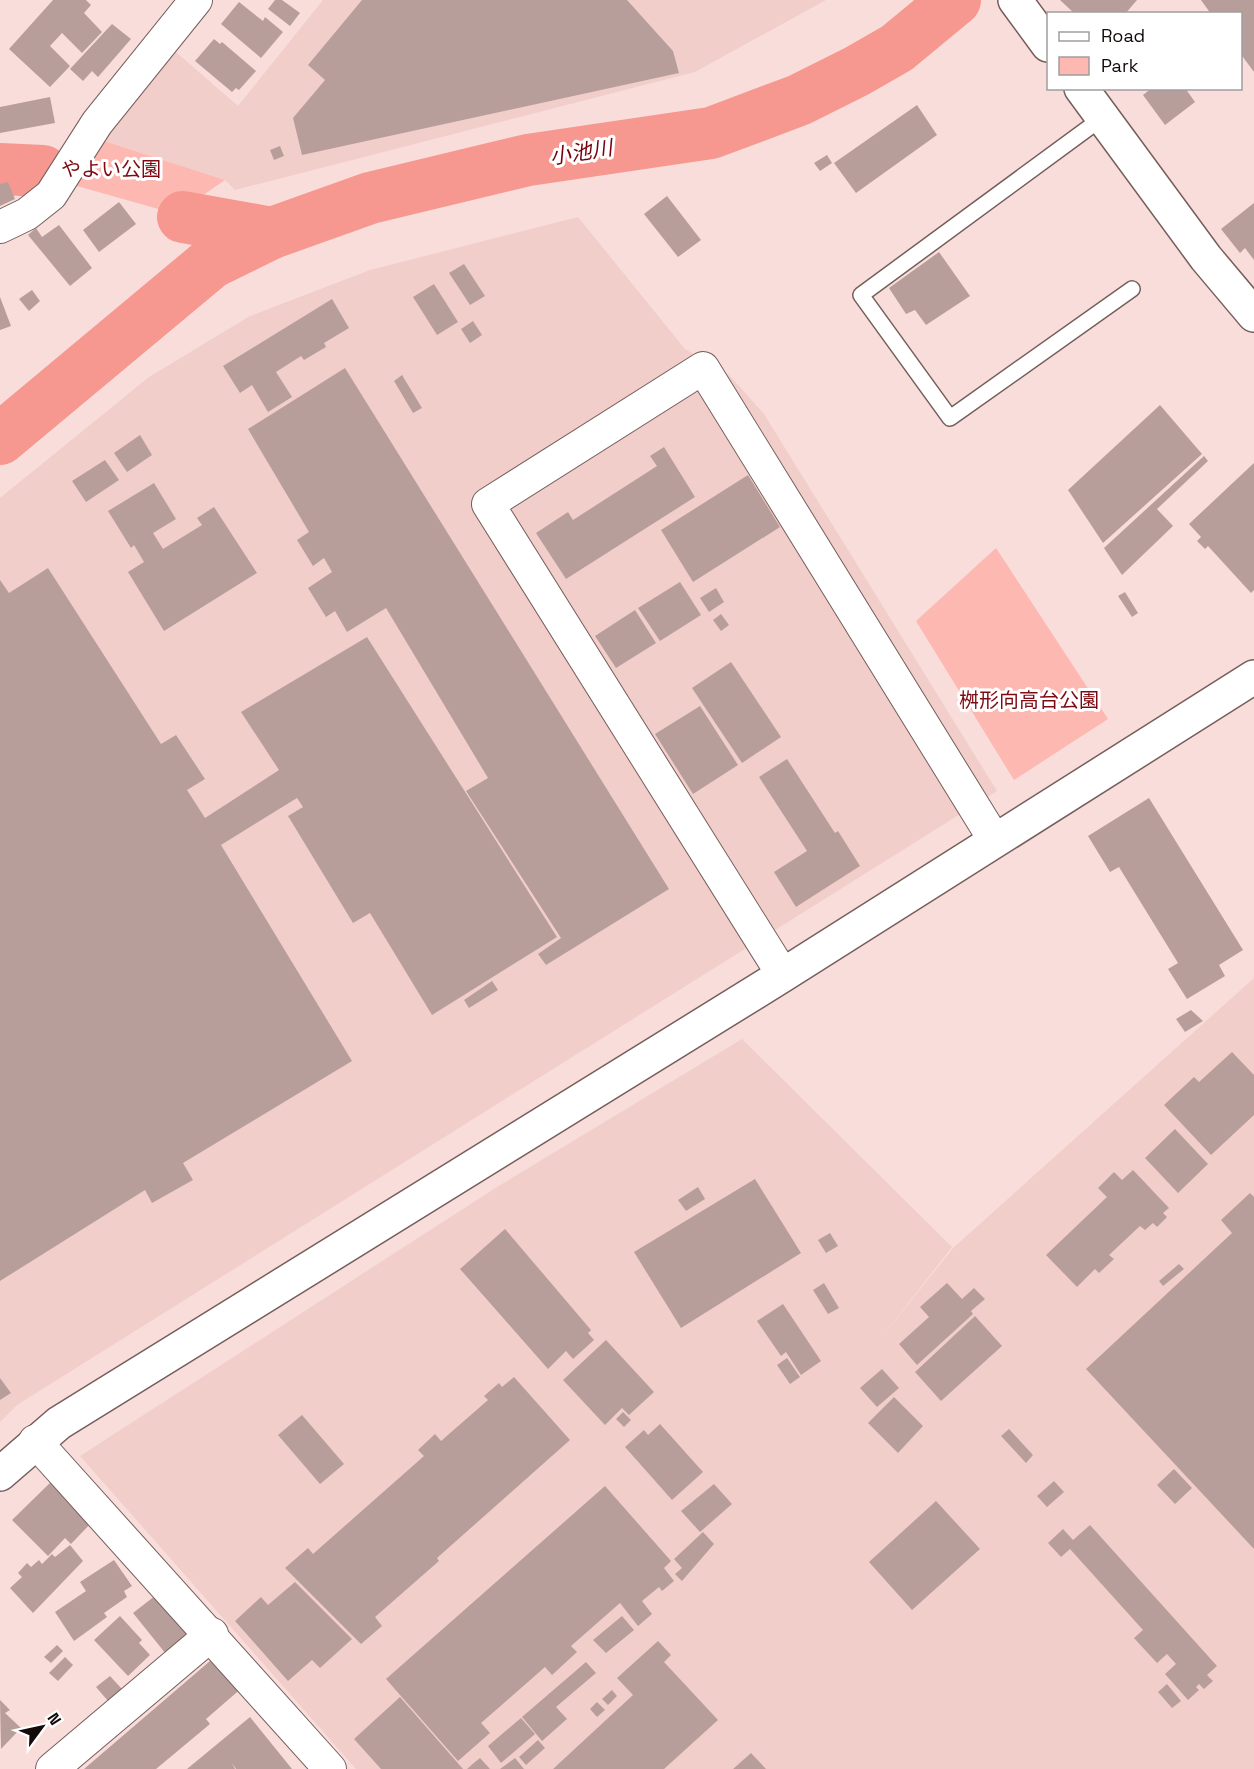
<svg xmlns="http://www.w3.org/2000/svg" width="1254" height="1769" font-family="'Space Grotesk','Noto Sans JP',sans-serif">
<rect width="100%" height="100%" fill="#f9ddda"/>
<g fill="#f2ceca">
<path d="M323,0h503l-131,72 -460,118 -10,-10 -124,-40 75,-88 62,54z"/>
<path d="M578,217l107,132 45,27 34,38 233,377 -980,614 -17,17v-924l149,-121 101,-61 120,-46z"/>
<path d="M1254,978v791h-898l-276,-313 417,-269 245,-148 210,208 -74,95 75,-94z"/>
</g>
<g fill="#fdb8b1">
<path d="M101,140l124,40 -49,34 -106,-30z"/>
<path d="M996,548l112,171 -94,61 -98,-159z"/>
</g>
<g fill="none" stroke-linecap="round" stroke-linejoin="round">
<g stroke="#f6988f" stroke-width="52">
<path d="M0,169l43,2"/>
<path d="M183,217l89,16"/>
<path d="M0,439l211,-176 61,-30 98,-35 158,-38 183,-27 88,-33 58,-29 40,-23 58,-48"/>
</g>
</g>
<g fill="#b89e9b">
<path d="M53,0h33l5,5 -7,8 18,19 -20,21 -20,-20 -12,13 20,20 -20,21 -41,-38z"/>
<path d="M275,0h7l18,13 -10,13 -22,-17z"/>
<path d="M362,0h265l46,51 6,22 -377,82 -9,-37 32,-38 -17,-15z"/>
<path d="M1060,0h77l-12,14h-50z"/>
<path d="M1201,0h53v72l-14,-19v-39h-29z"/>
<path d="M239,2l24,19 2,-4 18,15 -22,26 -40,-34z"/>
<path d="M112,24l19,15 -33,38 -6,-6 -9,10 -13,-12z"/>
<path d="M214,39l6,5 2,-2 34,29 -17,19 -3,-2 -4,4 -37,-31z"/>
<path d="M1152,88h33l10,14 -30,23 -22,-30z"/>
<path d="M50,97l5,26 -55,10v-26z"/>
<path d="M917,105l20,30 -81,58 -22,-30z"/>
<path d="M280,146l4,10 -10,4 -4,-10z"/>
<path d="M827,155l5,8 -12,8 -6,-8z"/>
<path d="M8,182l7,17 -15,7v-22z"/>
<path d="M667,196l34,44 -23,17 -34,-43z"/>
<path d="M119,202l17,22 -37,28 -16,-22z"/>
<path d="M1254,203v57l-9,-12 -5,5 -19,-24z"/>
<path d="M59,225l33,43 -22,18 -42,-51 8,-7 6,9z"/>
<path d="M939,252l31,44 -44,29 -11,-15 -9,4 -17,-26z"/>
<path d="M464,264l21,32 -15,9 -21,-32z"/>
<path d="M434,284l24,38 -21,13 -24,-38z"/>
<path d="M32,290l8,11 -11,10 -10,-12z"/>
<path d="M0,297l11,29 -11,4z"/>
<path d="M332,299l17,29 -25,15 2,4 -22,13 -3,-4 -25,16 16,25 -24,15 -16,-27 -12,8 -17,-27z"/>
<path d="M473,321l9,14 -12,8 -9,-14z"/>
<path d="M345,368l324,521 -123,76 -8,-11 23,-16 -95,-147 22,-13 -102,-170 -39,24 -12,-21 -9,6 -18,-29 24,-16 -8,-14 -11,8 -16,-26 12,-8 -61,-103z"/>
<path d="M402,375l20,33 -9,5 -19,-32z"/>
<path d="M1160,405l42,49 -99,89 -35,-53z"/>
<path d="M140,435l12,20 -25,17 -13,-19z"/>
<path d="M664,447l31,50 -129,82 -30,-46 32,-21 5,8 84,-54 -7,-10z"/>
<path d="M1204,456l4,5 -51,48 16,17 -51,49 -18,-27z"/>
<path d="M105,460l14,20 -33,22 -14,-21z"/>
<path d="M1254,463v127l-3,3 -43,-47 -3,3 -8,-8 4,-4 -12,-13z"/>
<path d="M748,475l32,52 -87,55 -32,-52z"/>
<path d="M154,483l22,36 -23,14 10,16 39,-24 -5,-7 17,-11 43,66 -93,58 -36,-59 16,-10 -10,-17 -3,3 -23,-37z"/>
<path d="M48,568l113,176 15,-9 29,44 -18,11 18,28 74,-48 -38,-58 126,-75 190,300 -125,78 -62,-102 -17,10 -65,-107 15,-9 -6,-9 -76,47 131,216 -169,102 10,17 -41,23 -7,-13 -145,91v-701l9,13z"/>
<path d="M680,582l21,33 -41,26 -22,-33z"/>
<path d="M716,588l8,14 -15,10 -9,-14z"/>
<path d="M1125,592l13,21 -6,4 -14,-21z"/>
<path d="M635,610l21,33 -40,25 -21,-32z"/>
<path d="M721,614l8,11 -8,6 -8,-11z"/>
<path d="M731,662l50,75 -39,26 -50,-75z"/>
<path d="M700,706l38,59 -45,29 -38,-60z"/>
<path d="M787,759l48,74 3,-2 22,35 -64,41 -22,-35 33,-21 -48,-74z"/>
<path d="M1149,798l94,152 -24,15 6,11 -38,23 -19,-30 10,-6 -59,-96 -9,5 -22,-36z"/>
<path d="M492,981l6,9 -29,18 -5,-8z"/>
<path d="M1191,1010l12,11 -18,11 -9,-13z"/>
<path d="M1232,1052l22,23v40l-43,40 -47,-50 30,-28 5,5z"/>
<path d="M1175,1129l33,35 -30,29 -33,-35z"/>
<path d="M1133,1170l36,38 -6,5 4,4 -10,10 -4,-4 -8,7 -5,-4 -31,29 5,4 -15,14 -4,-4 -18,18 -31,-32 61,-58 -9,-9 16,-16 8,8z"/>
<path d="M755,1179l46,74 -120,75 -47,-76z"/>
<path d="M698,1187l7,12 -19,12 -8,-11z"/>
<path d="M1250,1193l4,4v352l-168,-180 146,-136 -11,-13z"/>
<path d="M505,1229l86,101 -3,3 6,7 -21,19 -7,-8 -18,18 -88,-100z"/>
<path d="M830,1233l8,13 -12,7 -8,-13z"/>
<path d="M1179,1264l5,5 -21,17 -4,-5z"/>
<path d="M824,1283l15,25 -11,6 -15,-24z"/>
<path d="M947,1283l15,16 12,-11 11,11 -14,12 2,3 -56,51 -18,-21 30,-27 -9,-10z"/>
<path d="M783,1304l38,57 -20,14 -15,-23 -5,4 -24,-35z"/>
<path d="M975,1316l27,30 -61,55 -26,-29z"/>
<path d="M606,1340l48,52 -25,23 -7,-7 -17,17 -42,-45z"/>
<path d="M787,1358l13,19 -10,7 -13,-19z"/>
<path d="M882,1369l17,19 -22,19 -17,-19z"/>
<path d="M514,1377l56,63 -133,118 2,3 -64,56 7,9 -21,18 -76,-76 23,-20 5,6 111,-98 -6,-6 17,-16 6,7 47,-41 -4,-4 15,-13 3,4z"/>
<path d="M0,1378l11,15 -11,7z"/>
<path d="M894,1397l29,29 -25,27 -30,-30z"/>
<path d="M623,1412l8,8 -7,7 -8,-8z"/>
<path d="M302,1415l42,49 -24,20 -42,-49z"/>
<path d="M660,1424l43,48 -31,28 -47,-53 19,-17 4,5z"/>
<path d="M1009,1429l24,26 -7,8 -25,-27z"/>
<path d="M1174,1469l18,19 -17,16 -18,-19z"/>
<path d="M53,1480l40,41 -22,23 -6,-6 -17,18 -36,-36z"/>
<path d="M1054,1481l10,11 -17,15 -10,-11z"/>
<path d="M714,1484l18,20 -32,28 -19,-21z"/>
<path d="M605,1486l66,75 -7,7 10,13 -12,10 -3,-4 -17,14 10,13 -14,12 -18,-23 -49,43 6,6 -25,23 -7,-8 -64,56 9,10 -32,28 -72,-82z"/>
<path d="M936,1501l44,48 -68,61 -43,-48z"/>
<path d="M1090,1525l127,141 -10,9 6,6 -9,8 -5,-5 -3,3 3,3 -11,10 -23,-26 11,-10 -9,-10 -10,9 -23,-25 9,-8 -73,-81 -9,8 -13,-14 15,-14 10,11z"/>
<path d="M703,1532l11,12 -32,37 -7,-7 7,-6 -8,-9z"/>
<path d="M70,1545l13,16 -50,52 -23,-25 12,-11 -4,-4 9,-10 4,4 8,-7 3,4 10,-10 3,3z"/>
<path d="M114,1560l18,26 -8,5 3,6 -23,16 3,4 -33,24 -19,-29 31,-21 -6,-9z"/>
<path d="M295,1582l57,57 -32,29 -8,-8 -24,21 -53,-60 26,-24 7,8z"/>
<path d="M160,1592l40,35 -34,27 -33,-41z"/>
<path d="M120,1616l22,24 -3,3 11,12 -22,21 -34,-36z"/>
<path d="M622,1616l12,14 -28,23 -13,-13z"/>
<path d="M658,1641l13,14 -7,7 54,58 -54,49h-111l80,-74 -16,-17z"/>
<path d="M57,1645l6,6 -12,12 -7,-6z"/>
<path d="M224,1649l27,31 -45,39 4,5 -54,45h-72z"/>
<path d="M65,1657l8,8 -15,16 -9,-8z"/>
<path d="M586,1662l10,11 -40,34 11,12 -25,22 -20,-24z"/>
<path d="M110,1676l12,13 -14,12 -12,-14z"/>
<path d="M1167,1684l14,17 -9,7 -14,-16z"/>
<path d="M612,1690l5,6 -9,9 -6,-6z"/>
<path d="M400,1697l63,72h-82l-27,-30z"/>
<path d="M0,1700l10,10 -5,3 16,15 -20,21z"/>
<path d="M597,1702l8,8 -8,7 -7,-8z"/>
<path d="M250,1717l42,52h-56l-4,-6 3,6h-48z"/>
<path d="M521,1718l14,16 -34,29 -13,-17z"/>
<path d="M538,1740l7,8 -19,17 -7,-8z"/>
<path d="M751,1753l15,16h-33z"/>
<path d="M480,1758l10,11h-23l8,-7z"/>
<path d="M515,1758l9,11h-24z"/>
</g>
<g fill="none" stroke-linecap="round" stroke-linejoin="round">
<g stroke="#755e5b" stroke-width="18">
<path id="lane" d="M1102,118l-241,177 89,123 182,-129"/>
</g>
<g stroke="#755e5b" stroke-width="34">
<g id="street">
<path d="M0,227l27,-13 24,-19 46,-72 99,-123"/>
<path d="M783,975l-295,-471 215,-136 291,471"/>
<path d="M35,1441l295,328"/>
<path d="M52,1769l160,-135"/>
</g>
</g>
<g stroke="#755e5b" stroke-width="36">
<g id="secondary">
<path d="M1015,0l33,45"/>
<path d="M1081,88l125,170 48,57"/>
<path d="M0,1474l59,-51 724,-448 471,-298"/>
</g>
</g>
<use href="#lane" stroke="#fff" stroke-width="15"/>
<use href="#street" stroke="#fff" stroke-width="32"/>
<use href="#secondary" stroke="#fff" stroke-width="33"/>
</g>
<g text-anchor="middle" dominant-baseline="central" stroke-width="6" stroke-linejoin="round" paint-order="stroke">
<g font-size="20" fill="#7d0b13" stroke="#fff">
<text x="111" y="169">やよい公園</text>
<text x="1029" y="700">桝形向高台公園</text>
</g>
<g font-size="21" font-style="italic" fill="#77000d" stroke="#fff">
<text transform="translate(581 152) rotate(-9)">小池川</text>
</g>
</g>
<rect x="1047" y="12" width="195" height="78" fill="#ffffff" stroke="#a19d9d" stroke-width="1.5"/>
<rect x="1059" y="32" width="30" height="9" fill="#ffffff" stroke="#a19d9d" stroke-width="1.5"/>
<text x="1101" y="42" font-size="18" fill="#130b0a">Road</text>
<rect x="1059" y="57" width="30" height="18" fill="#fdb8b1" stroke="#a19d9d" stroke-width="1.5"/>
<text x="1101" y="72" font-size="18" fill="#130b0a">Park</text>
<g transform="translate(42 1727) rotate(57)" stroke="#ffffff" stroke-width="4.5" paint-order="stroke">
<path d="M0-4.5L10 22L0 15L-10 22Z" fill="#130b0a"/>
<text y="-9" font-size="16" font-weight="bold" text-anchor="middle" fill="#130b0a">N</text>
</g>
</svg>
